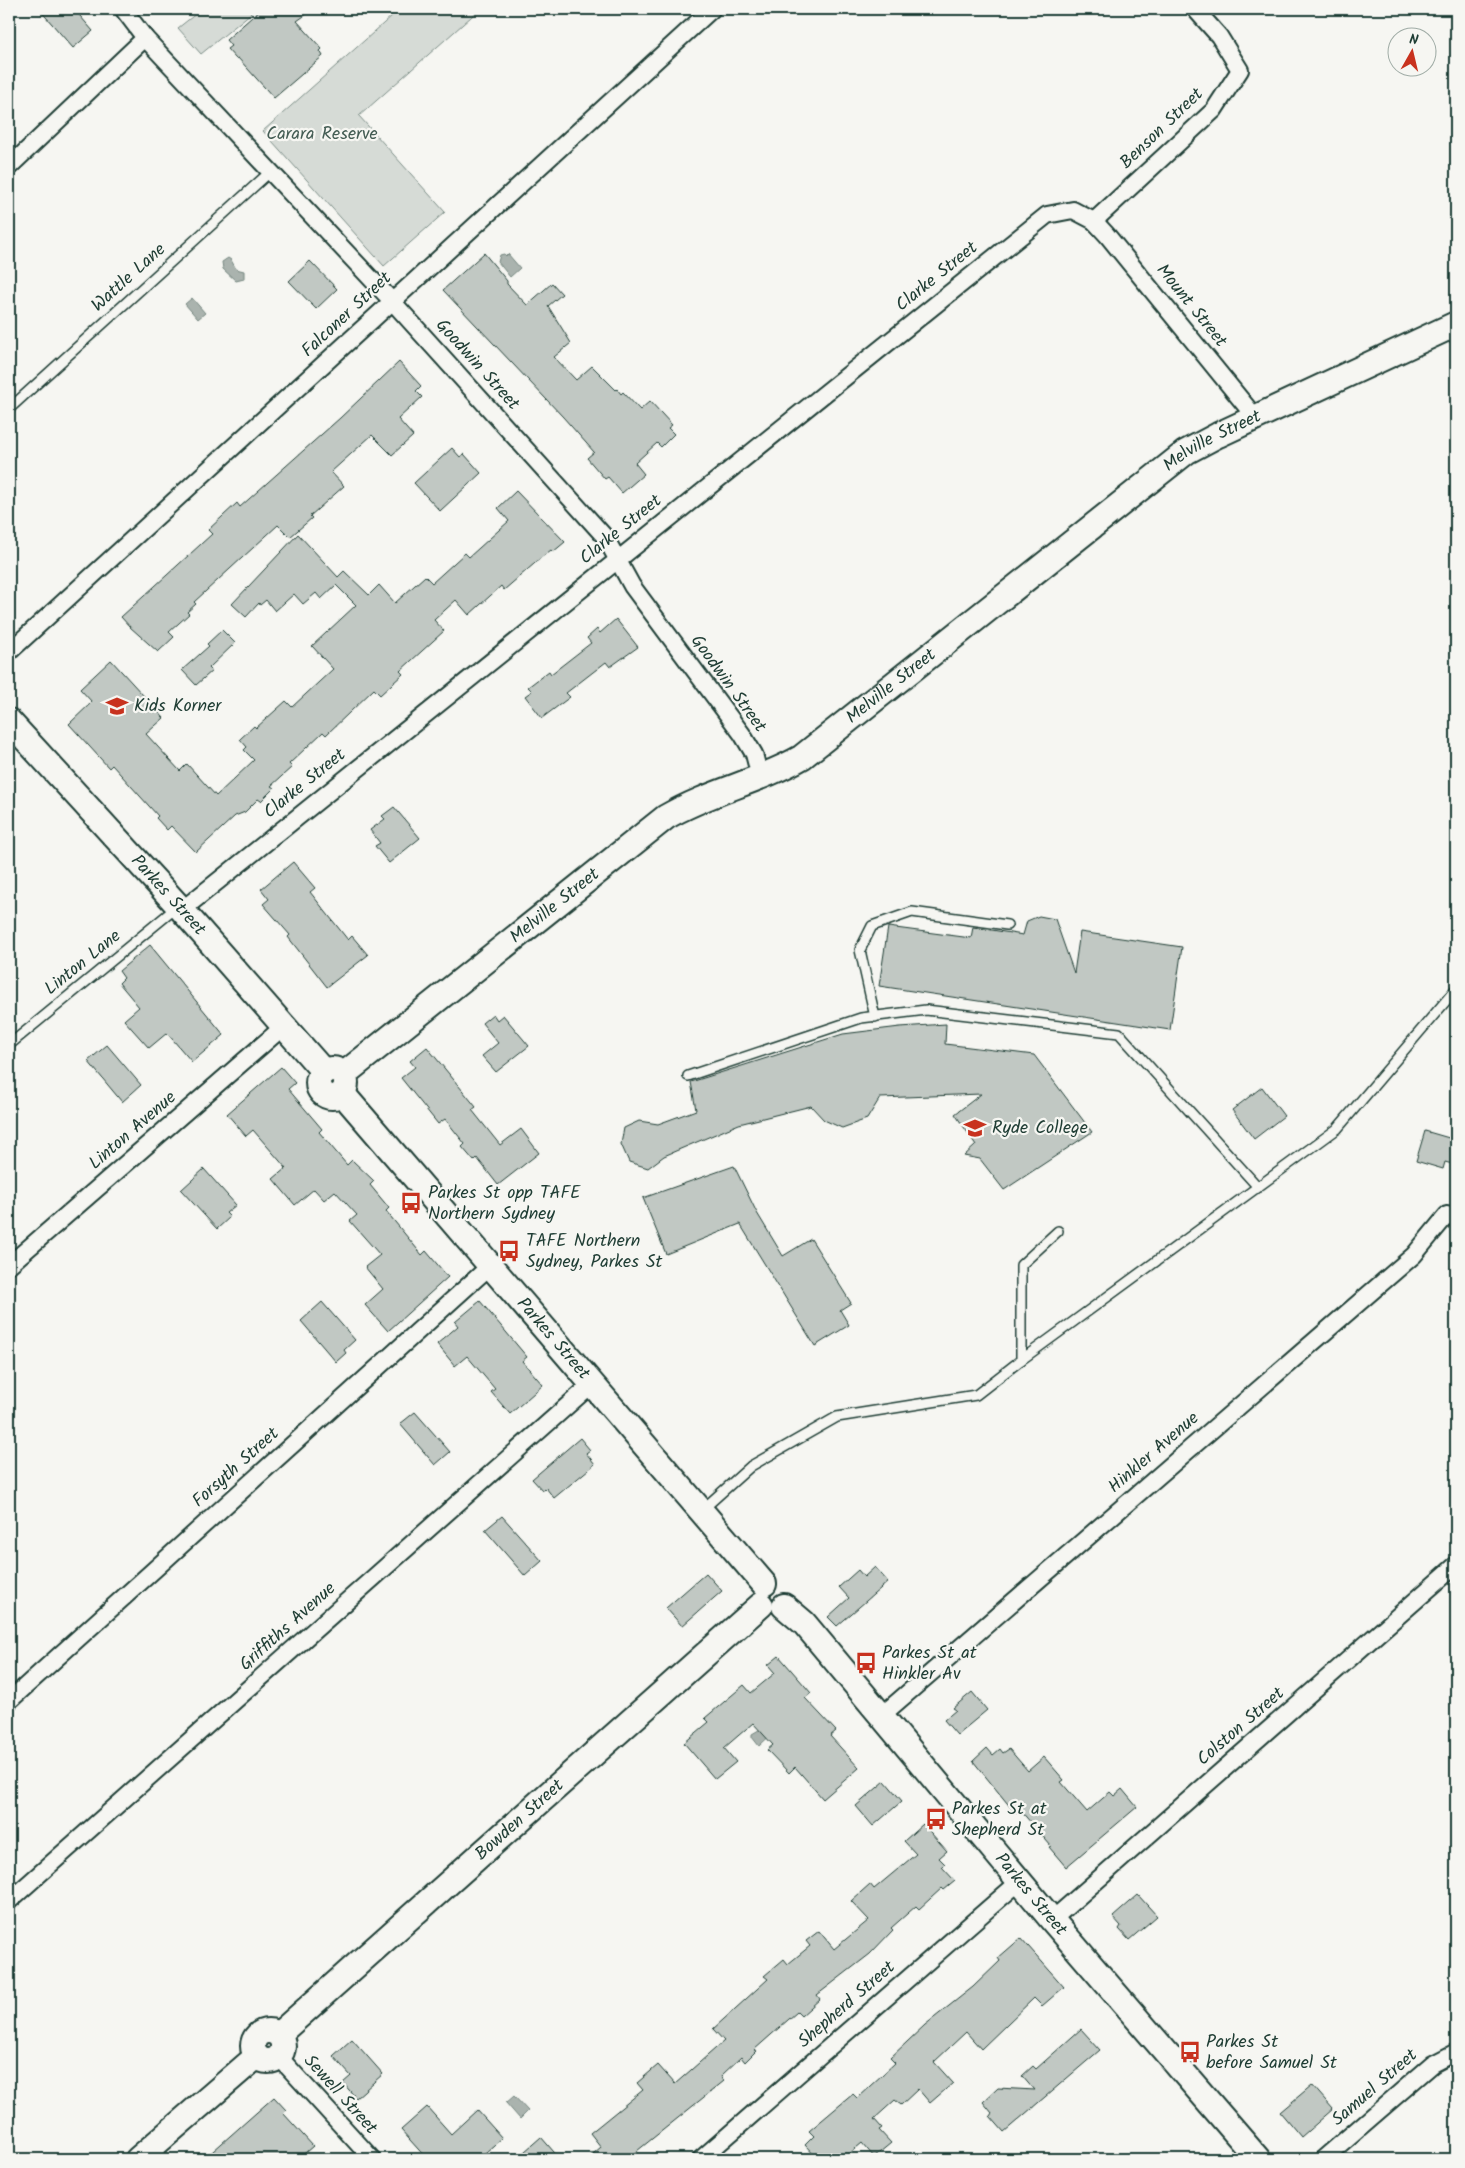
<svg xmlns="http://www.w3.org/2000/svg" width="1465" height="2168" font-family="Kalam,sans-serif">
<rect width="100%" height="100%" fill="#f6f6f2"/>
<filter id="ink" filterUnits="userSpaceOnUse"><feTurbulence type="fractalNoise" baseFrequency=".02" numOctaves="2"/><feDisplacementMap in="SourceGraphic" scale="10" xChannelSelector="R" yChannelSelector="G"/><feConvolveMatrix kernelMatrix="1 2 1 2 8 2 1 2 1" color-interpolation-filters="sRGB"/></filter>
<g filter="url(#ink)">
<g fill="#d6dbd6" stroke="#7a8c85">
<path d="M202,9h54l-55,45 -23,-26z"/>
<path d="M389,9h91l-121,107 86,96 -61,54 -121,-135 130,-116z"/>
</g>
<g fill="#aab3ae" stroke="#72847d">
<path d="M504,254l2,2 2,-2 12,14 -10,9 -12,-15 2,-7z"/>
<path d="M228,258l3,2 5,9 8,2v8l-8,2 -13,-12 -1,-7z"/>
<path d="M192,298l13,15 -7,6 -13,-15z"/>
<path d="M764,1727l13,2 -18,17 -7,-9v-3z"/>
<path d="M514,2096l14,15 -8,8 -14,-16z"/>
</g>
<g fill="#c1c8c3" stroke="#1f3d34">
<path d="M39,9h35l19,22 -20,17z"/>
<path d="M261,9h53l-17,12 25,28 -2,2 3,5 -49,42 -36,-40 -2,1 -9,-10 4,-3 -5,-6z"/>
<path d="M484,253l23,28v3l20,21 25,-22 10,11 -14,12 23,37 -17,14 22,23 16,-14 24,24 1,-1 4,5 2,-2 17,18 10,-9 22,24 -4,3 6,6 -13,13 -4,-4 -22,20 9,11 -22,19 -14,-16 -3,2 -18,-21 7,-6 -31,-35 -120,-127z"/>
<path d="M310,261l27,28 -21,20 -27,-28z"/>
<path d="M399,362l22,24 -5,5 6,6 -24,22 15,17 -21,19 -20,-20 -41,37 13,14 -34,30 2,2 -22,19 -12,-12 -84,77 2,2 -9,8 2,2 -20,18 5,5 -16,15 -28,-25 -9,-10 91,-83 -4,-4 29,-27 3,4 100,-89z"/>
<path d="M452,448l8,9 4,-3 17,19 -41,38 -26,-28z"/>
<path d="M516,491l49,51 -12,10 -2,-2 -9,7 -38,33 -3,-4 -32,29 -13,-15 -22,20 10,11 -44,40 3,3 -23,21 -6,-6 -48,46 -3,-3 -34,32 3,3 -21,19 3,2 -13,13 -3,-2 -13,13 -10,4 -39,36 -25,-26 -4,4 -11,-12 2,-2 -46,-51 -3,3 -40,-44 23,-22 -12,-13 31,-29 53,58 -18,16 34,37 7,-7 29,32 38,-36 -10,-10 3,-3 -7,-8 14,-13 2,2 30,-27 6,6 41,-38 -21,-23 44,-41 -20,-20 -15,14 -5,-6 -13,11 -9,-10 -19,17 -9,-11 -6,5 -1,-2 -13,14 -14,-13 66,-70 40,43 6,-6 25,24 10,-10 16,18 30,-27 7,7 33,-30 4,4 40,-36 -11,-13z"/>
<path d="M616,619l22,28 -28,20 -4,-5 -40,31 4,4 -28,21 -17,-22 7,-5 -4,-4 21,-16 2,3 40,-31 -4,-5 10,-9 3,4z"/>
<path d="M222,630l13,13 -26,25 3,3 -16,14 -14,-15 27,-24 -2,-2z"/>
<path d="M394,807l26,31 -31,25 -14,-17 5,-3 -10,-13 15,-11 -3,-3z"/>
<path d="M293,862l22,26 -5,4 38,48 4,-4 16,19 -41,32 -39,-50 2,-2 -27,-31 6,-5 -8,-10z"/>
<path d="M1039,916l16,3 19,54 6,-41 102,15 -12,83 -291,-44 9,-59 83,11 2,-11 50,8 4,-14z"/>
<path d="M150,945l74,90 -32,27 -25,-29 -18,15 -25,-28 15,-13 -20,-24 5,-5 -5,-7z"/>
<path d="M493,1014l4,6 6,-5 26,31 -33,26 -14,-16 16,-13 -16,-20z"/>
<path d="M946,1024l-1,20 89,11 58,77 -88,58 -24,-31 -16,-3 12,-11 -21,-31 26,-20 -101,4 -13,21 -25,9 -18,-8 -13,-14 -72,18 -75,32 -16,12 -19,-6 -8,-18 3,-16 15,-7 19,3 38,-14 -5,-28 152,-48 57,-7z"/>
<path d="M107,1045l34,40 -19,17 -34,-41z"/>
<path d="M427,1047l49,60 -4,3 28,35 21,-16 18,24 -41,32 -21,-27 -3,3 -12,-14 3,-3 -20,-25 -7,5 -37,-46 14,-11 -5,-6z"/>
<path d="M281,1067l14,16 -7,6 34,40 -3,3 28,33 5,-5 22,21 -4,4 19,23 -3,3 36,44 4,-4 22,26 -60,54 -23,-26 18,-16 -18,-22 15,-12 -30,-34 7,-6 -22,-24 -11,9 -10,-11 -19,16 -22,-26 13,-11 -33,-38 -7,6 -19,-22z"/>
<path d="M1262,1087l22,29 -30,23 -22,-29z"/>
<path d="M1425,1131l31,9v25l-11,-3 -2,7 -27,-8z"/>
<path d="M734,1166l23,47 26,43 28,-17 40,64 -11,7 9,15 -34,21 -75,-122 -74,30 -23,-56z"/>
<path d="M204,1169l32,36 -10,8 4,4 -13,12 -36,-39z"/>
<path d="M480,1301l47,56 -5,4 21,24 -33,29 -19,-22 4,-3 -28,-33 -12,10 -18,-22 21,-18 -3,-4z"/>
<path d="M322,1302l33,38 -11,10 2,3 -10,9 -35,-41z"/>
<path d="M415,1412l35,40 -15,13 -35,-41z"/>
<path d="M580,1438l10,12 -4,3 9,11 -41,34 -8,-10 -3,3 -11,-12z"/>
<path d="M502,1516l40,45 -17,15 -40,-46z"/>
<path d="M875,1567l13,15 -51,44 -9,-9 21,-19 -10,-11 19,-17 6,7z"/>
<path d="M706,1573l16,18 -40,35 -16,-18z"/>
<path d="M779,1656l32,37 -6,5 31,33 -6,5 29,32 -36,31 -28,-32 -6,6 -22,-23 6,-5 -20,-22 -29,25 12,14 -21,17 -31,-36 25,-21 -4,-4 39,-33 7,8 24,-20 -7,-8z"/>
<path d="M972,1692l15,18 -30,25 -13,-15 12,-10 -3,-2z"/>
<path d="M987,1748l6,7 7,-6 3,4 6,-4 19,22 16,-14 20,23 -3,2 26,30 23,-20 4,4 8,-7 15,18 -71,60 -17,-20 2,-1 -31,-36 -4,4 -43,-53z"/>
<path d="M885,1781l17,20 -29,25 -17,-20z"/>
<path d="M923,1824l24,27 -8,7 6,6 -3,3 13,14 -11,9 -2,-2 -23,21 -3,-3 -25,22 2,2 -23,24 -53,41 3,4 -19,17 -4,-4 -43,38 2,1 -11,11 -4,-5 -20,19 3,5 -97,78h-40l14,-12 -11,-14 53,-43 -6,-7 21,-18 17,19 49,-43 -11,-12 55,-50 -4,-3 20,-17 4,5 22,-18 -4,-5 13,-10 15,18 35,-29 -18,-19 19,-17 4,5 42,-35 -12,-13z"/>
<path d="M1138,1895l19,21 -28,24 -10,-11 2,-3 -8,-9z"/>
<path d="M1021,1938l43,49 -22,19 -8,-8 -53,51 -15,-17 -32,30 19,21 -23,20 -12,-14 -17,16 -6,-5 -21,19 8,9 -3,2 12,13 -17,14 -12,-14 -19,16h-25l-13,-14 9,-9 -5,-5 44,-37 4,4 38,-35 -5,-5 35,-33 48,-38 27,-26 -2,-3z"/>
<path d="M1081,2029l19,21 -96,82 -14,-16 2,-3 -9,-11 15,-14 36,2 -12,-14 11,-10 3,3z"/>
<path d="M352,2039l31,35 -27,24 -13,-15 8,-7 -18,-20z"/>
<path d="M1312,2085l21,24 -32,28 -21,-25z"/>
<path d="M274,2097l12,13 -3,3 30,33 -15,13h-94z"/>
<path d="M427,2107l24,27 26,-24 25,28 -24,21h-51l-26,-29z"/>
<path d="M541,2137l19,22h-44z"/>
</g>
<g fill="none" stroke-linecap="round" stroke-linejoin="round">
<g stroke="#1f3d34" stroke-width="12">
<g id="lane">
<path d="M9,409l262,-238"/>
<path d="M875,1017l-15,-67 12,-24 40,-14 95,13"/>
<path d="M9,1045l168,-138"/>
<path d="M688,1076l173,-58 65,-8 193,23 139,154"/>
<path d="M1021,1360v-95l37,-34"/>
<path d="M702,1510l49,-44 86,-49 139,-22 45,-35 316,-231 119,-140"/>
</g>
</g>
<g stroke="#1f3d34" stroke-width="20">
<g id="street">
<path d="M123,9l22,29 247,263 213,236 27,49 110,148 12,20 6,23"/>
<path d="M9,167l136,-129"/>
<path d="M1094,221l120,-111 26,-40 -21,-34 -24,-27"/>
<path d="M9,652l703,-643"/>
<path d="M182,910l865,-695 26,-5 21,11 13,14 148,182"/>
<path d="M9,1265l274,-238"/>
<path d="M9,1701l482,-436"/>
<path d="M881,1716l533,-461 33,-40"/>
<path d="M9,1901l584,-518"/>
<path d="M1052,1920l404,-355"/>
<path d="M279,2057l93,102"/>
<path d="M701,2159l319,-278"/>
<path d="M1323,2159l110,-95 23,-12"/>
</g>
</g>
<g stroke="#1f3d34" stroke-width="28">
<g id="secondary">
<path id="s1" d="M9,721l173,189 142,162"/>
<circle cx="332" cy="1083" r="14"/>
<path id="s2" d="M343,1075l323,-258c45,-26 93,-35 136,-60l384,-305 32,-17 238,-111"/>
<path id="s3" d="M342,1093l422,491"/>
<path id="s4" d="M784,1606l20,17 248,297 206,239"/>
<circle cx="268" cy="2046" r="15"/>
<path id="s5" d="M279,2034l482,-429"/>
<path d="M138,2159l119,-103"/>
</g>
</g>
<use href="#lane" stroke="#f6f6f2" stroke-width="9"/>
<use href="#street" stroke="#f6f6f2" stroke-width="16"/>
<use href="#secondary" stroke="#f6f6f2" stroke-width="24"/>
</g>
</g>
<defs>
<g id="school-bare" transform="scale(1.725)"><path d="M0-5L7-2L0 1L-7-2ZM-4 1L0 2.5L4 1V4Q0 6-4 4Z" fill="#c8321e" stroke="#f6f6f2" stroke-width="2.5" paint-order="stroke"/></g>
<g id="university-bare" transform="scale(1.725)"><path d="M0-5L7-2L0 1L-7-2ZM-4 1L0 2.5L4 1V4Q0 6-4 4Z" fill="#c8321e" stroke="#f6f6f2" stroke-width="2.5" paint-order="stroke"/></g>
<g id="bus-bare" transform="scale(1.725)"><path d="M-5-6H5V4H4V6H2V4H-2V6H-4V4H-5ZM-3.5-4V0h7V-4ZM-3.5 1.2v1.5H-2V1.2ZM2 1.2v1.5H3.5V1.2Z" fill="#c8321e" stroke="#f6f6f2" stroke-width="2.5" paint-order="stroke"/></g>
</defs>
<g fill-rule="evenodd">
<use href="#school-bare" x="117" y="706"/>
<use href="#university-bare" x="975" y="1128"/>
<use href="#bus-bare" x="411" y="1203"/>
<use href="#bus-bare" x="509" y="1251"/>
<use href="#bus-bare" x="866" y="1663"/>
<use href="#bus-bare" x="936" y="1819"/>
<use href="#bus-bare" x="1190" y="2052"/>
</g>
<g text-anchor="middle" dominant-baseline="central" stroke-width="4.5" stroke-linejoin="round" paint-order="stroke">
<g font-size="18" fill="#1f3d34" stroke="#f6f6f2">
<text transform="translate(1162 129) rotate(-44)">Benson Street</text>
<text transform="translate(937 277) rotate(-39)">Clarke Street</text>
<text transform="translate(129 278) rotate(-42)">Wattle Lane</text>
<text transform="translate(1191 306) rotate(51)">Mount Street</text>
<text transform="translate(347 315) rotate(-43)">Falconer Street</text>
<text transform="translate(477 365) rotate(48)">Goodwin Street</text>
<text stroke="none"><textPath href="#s2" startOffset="1081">Melville Street</textPath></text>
<text transform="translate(621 530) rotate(-39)">Clarke Street</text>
<text transform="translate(728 684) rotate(54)">Goodwin Street</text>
<text stroke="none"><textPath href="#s2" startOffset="676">Melville Street</textPath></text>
<text transform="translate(305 784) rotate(-39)">Clarke Street</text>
<text stroke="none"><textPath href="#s1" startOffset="236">Parkes Street</textPath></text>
<text stroke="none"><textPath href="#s2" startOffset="271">Melville Street</textPath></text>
<text transform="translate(83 963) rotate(-39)">Linton Lane</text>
<text transform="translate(133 1131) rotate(-41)">Linton Avenue</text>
<text stroke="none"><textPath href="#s3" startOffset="324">Parkes Street</textPath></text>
<text transform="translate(1154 1453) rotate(-41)">Hinkler Avenue</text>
<text transform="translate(236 1468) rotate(-42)">Forsyth Street</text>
<text transform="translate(288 1627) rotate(-42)">Griffiths Avenue</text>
<text transform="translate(1241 1727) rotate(-41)">Colston Street</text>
<text stroke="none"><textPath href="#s5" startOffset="322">Bowden Street</textPath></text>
<text stroke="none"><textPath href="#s4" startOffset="380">Parkes Street</textPath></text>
<text transform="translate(847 2005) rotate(-41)">Shepherd Street</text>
<text transform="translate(1375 2088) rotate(-41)">Samuel Street</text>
<text transform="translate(340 2095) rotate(48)">Sewell Street</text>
</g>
<g font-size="18" fill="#445d54" stroke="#f6f6f2">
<text x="322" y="134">Carara Reserve</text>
</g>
<g font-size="18" fill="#1f3d34" stroke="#f6f6f2" text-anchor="start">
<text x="134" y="706">Kids Korner</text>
<text x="992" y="1128">Ryde College</text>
<text x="428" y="1193">Parkes St opp TAFE<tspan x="428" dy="21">Northern Sydney</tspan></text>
<text x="526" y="1241">TAFE Northern<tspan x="526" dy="21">Sydney, Parkes St</tspan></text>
<text x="882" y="1653">Parkes St at<tspan x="882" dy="21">Hinkler Av</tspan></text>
<text x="952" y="1809">Parkes St at<tspan x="952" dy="21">Shepherd St</tspan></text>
<text x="1206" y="2042">Parkes St<tspan x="1206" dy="21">before Samuel St</tspan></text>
</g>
</g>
<rect width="1465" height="2168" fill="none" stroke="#f6f6f2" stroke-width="30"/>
<rect x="15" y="15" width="1435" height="2138" fill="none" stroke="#1f3d34" stroke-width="2" filter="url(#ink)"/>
<g transform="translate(1412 52) rotate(8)"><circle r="24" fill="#f6f6f2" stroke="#a0aca6"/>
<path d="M0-4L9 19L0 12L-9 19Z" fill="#c8321e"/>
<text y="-8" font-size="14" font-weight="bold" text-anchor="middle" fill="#1f3d34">N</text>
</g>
</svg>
